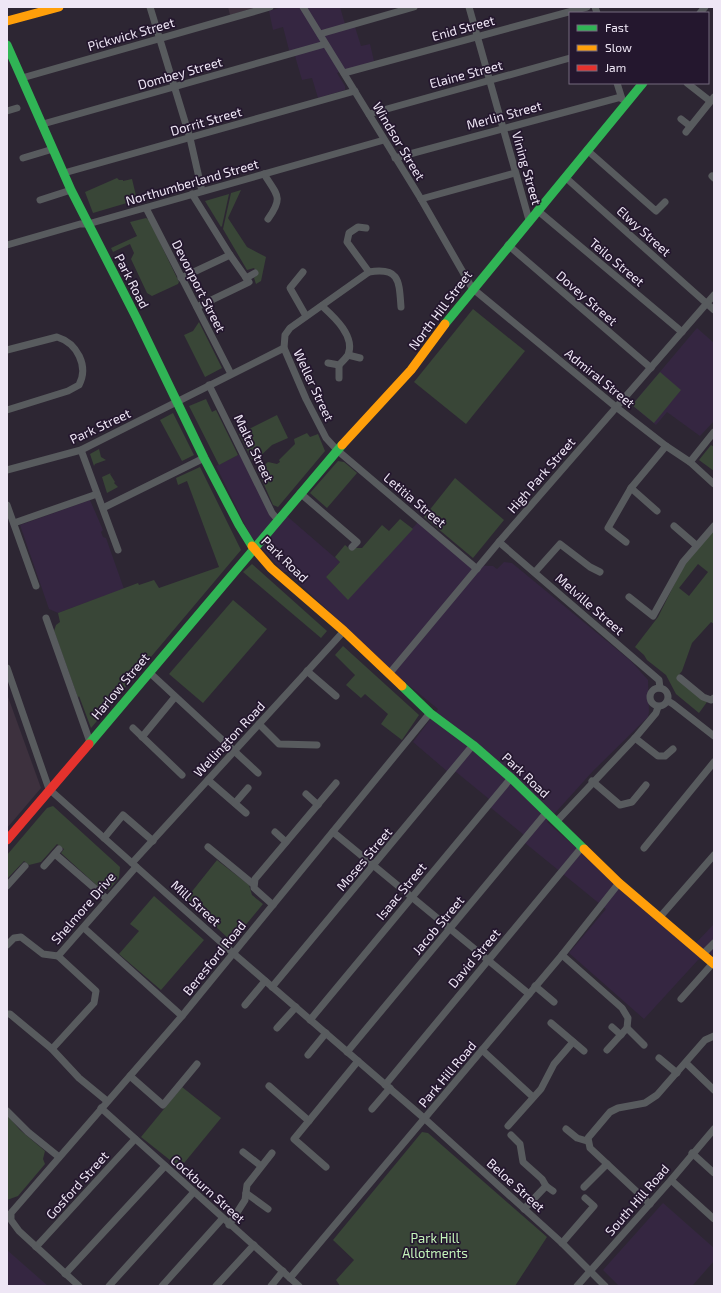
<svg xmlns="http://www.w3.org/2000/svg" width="721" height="1293" font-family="'Exo 2',sans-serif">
<rect width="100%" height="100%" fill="#2d2633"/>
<g fill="#352641">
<path d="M282,7h58l5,17 10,3 6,19 9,-2 4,17 -37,12 8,13v4l-27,8 -6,-20 -10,2 -7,-24 -6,-6 -6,-23 -10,3 -4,-19z"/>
<path d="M697,328l17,15v78l-14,15 -33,-24 -11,13 -24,-20z"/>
<path d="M240,454l29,59 19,4 52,45 -14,15 22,22 70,-77 50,43 25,1 4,3 7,-7 8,1 119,98 17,19 1,32 -1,5 -55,54 -46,51 143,127 24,-25v33l-4,-3 -12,6 -54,59 -75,-66 37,-44 -81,-66 -1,-8 -33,-27 -2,-9 -33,-27h-8l-35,-30 25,-33 -38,-31 -113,-106h-4l-33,-37 -34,-69z"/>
<path d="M90,500l13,30 -2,2 2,5 3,1 18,51 -66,24 -9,-4 -29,-84z"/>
<path d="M663,1203l51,45v13l-22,25h-73l-16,-16z"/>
<path d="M7,1250l41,36h-41z"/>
</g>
<g fill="#3d313e">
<path d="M228,7h29l-27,8z"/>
<path d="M7,694l34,94 -34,40z"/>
</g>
<g fill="#394637" fill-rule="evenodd">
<path d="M117,178l2,2h4v1l9,-2 5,21 -44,13 -8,-21z"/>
<path d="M241,190l-13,28 19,29 19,10 -5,24 -5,3 -2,-6 4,-4 -4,-6 -7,2 -24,-41 8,-36z"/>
<path d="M229,194l-7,32 -1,1 -16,-26z"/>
<path d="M146,218l3,2 30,62 -1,2 -26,12 -5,-3 -16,-34 3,-6 -4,-9 -17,8 -2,-4 26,-12 -7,-14z"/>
<path d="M473,309l52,42 -59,73 -52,-42z"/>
<path d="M199,322l23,46 -17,9 -21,-42 9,-4z"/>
<path d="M660,372l21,18 -27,33 -22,-18z"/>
<path d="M206,399l6,13 4,-2 22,45 -19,10 -30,-59z"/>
<path d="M173,413l21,42 -12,6 -22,-41z"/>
<path d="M277,415l11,23 -16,7 -17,16 -3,-1 -13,-26z"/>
<path d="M307,433l3,4 8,-3 7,17 -47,56 -5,-2 -15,-34 10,-9 9,2 3,-2 -1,-2 16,-16 -1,-5z"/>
<path d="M711,445l3,2v24l-15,-11z"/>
<path d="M99,449l2,8 5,3 -11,4 -1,2 -4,-12z"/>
<path d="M338,461l6,1 13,11 -30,35 -17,-15z"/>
<path d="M200,467l41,83 -150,178 -12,-32 -1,2 -24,-67 2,-6 4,-3 -2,-9 80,-30 1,2 15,-5 5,8 60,-21 -32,-86 -9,4 -2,-7z"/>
<path d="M111,473l-1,1 5,8 -1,1 4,4 -11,6 -5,-16z"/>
<path d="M455,478l49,42 -31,38 -49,-41z"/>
<path d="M400,519l13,10 -65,71 -22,-23 14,-15 -5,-5 10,-12 6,5 1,-2h10l20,-23 7,6z"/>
<path d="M714,529v95l-3,-2 -19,21 -10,28 -5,6 30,25 -8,11 -23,-19 -10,-19 -19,-15 -3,-5 -9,-8 23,-30 27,-54zM698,564l10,8 -19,24 -10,-8z"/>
<path d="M252,564l75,67 -6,7 -78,-66z"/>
<path d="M233,600l34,29 -64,74 -34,-29z"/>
<path d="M343,646l76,69 -17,25 -21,-16 7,-10 -23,-20 -4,4 -15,-13 9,-10 -20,-20z"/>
<path d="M53,806l67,61 -1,11 -10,12 -6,1 -42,-38 3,-4 -7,-5 -16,18 -12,3 -5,-4 -17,18v-24l40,-47z"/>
<path d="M217,860l32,25 3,10 11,9 -28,34h-7l-42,-39z"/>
<path d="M154,896l50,44 -43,50 -42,-36 20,-23 -9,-7z"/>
<path d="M182,1087l39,31 -41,50 -39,-31z"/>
<path d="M7,1115l13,15 25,21 -2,8 2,5 -27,32 -11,4z"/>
<path d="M422,1132l6,1 119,104 -32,49h-175l-4,-6 18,-20 -21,-20z"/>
</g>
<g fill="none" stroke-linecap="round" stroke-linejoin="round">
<g stroke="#585b5e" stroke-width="7">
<path d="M150,7l40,131 12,53"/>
<path d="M303,7l118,192 51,89 144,119 50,39 24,16 24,22"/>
<path d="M469,7l60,213"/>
<path d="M595,7l2,6"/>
<path d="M700,13l5,-6"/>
<path d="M320,34l94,-27"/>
<path d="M344,73l243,-66"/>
<path d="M22,78l248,-71"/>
<path d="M617,83l5,16"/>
<path d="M687,83l23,18"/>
<path d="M7,111l10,-3"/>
<path d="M369,114l201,-56"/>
<path d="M681,119l9,7"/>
<path d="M43,124l282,-80"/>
<path d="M686,132l28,-35"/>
<path d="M587,150l69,61 9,-9"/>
<path d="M23,158l30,-9"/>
<path d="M395,158l226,-61"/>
<path d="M64,173l291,-82"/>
<path d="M264,174c13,21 20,23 4,45"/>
<path d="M712,176l2,2"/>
<path d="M565,177l149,133"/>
<path d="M192,194l38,61 19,27 -52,25"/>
<path d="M421,199l94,-26"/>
<path d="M40,200l31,-10"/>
<path d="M146,208l85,166"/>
<path d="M537,210l145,122"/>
<path d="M366,228l-8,-1 -9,6 -2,9 22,30"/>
<path d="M7,245l73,-21h8l296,-84"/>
<path d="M508,245l143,123"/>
<path d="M303,272l-13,16 16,28"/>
<path d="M181,278l49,-23"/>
<path d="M246,278l9,-5"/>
<path d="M322,306c11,10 34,30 26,49 -2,3 -6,7 -9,10l-11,-2"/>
<path d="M401,307c-2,-26 -1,-40 -32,-35l-79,56 -5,7 -1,13 22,51 20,39 11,12 140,119"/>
<path d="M7,350l50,-13c20,6 32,29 22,48l-11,6 -61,19"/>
<path d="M348,355l12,3"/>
<path d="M339,365v13"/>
<path d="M209,385l63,128 6,7"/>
<path d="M81,450l37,100"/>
<path d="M690,462l24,-30"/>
<path d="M7,470l74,-20 203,-102"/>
<path d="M631,488l26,23"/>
<path d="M300,493l57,49 -5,5"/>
<path d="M7,505l29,81"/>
<path d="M103,508l101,-50"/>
<path d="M14,523l83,-29"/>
<path d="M674,526l22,19"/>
<path d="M499,542l160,138 1,8"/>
<path d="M626,542l-18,-14 23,-40 35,-42"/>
<path d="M535,572l25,-28 30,23 10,5"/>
<path d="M629,597l24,19 30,-54 31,-36"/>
<path d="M46,618l44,124"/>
<path d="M7,668l42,121 184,164 192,166 137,124 43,43"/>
<path d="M307,671l29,25"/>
<path d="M149,672l109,101"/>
<path d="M389,674l110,-132 215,-247"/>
<path d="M680,678l23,19 8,3 3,-2"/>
<circle cx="659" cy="697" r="9"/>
<path d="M668,701l5,3 41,32"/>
<path d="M259,724l20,20 38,1"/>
<path d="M133,728l49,47"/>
<path d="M142,737l33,-40"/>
<path d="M635,738l23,18h7l8,-7"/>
<path d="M208,780l38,33"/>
<path d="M592,781l28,24 12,-3 14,-17"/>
<path d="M306,794l12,11"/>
<path d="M235,803l13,-15"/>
<path d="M556,822l79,-84 21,-25 2,-6"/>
<path d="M275,832l11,10"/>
<path d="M333,832l196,162"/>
<path d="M104,838l19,-23 30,26"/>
<path d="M208,847l45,37"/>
<path d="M644,848l70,-86"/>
<path d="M55,854l52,45"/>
<path d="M132,863l212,-232"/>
<path d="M44,866l15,-17"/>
<path d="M7,886l18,-20"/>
<path d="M273,905l-19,-17 1,-9 81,-96"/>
<path d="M660,917l54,-62"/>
<path d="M84,928l98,88"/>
<path d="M7,945l7,-7 7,-1 22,17 15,2 78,-89"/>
<path d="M703,954l11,-11"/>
<path d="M562,955l60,53 6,10 -1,10 -20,22"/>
<path d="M535,986l19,16"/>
<path d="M272,987l201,-242"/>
<path d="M681,999l32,-36"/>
<path d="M245,1005l20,-24"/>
<path d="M7,1014h3l42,35 27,29 28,23"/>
<path d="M310,1020l201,-242"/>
<path d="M551,1023l33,28"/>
<path d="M612,1027l9,8"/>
<path d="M277,1028l19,-21"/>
<path d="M627,1028l17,17"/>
<path d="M52,1049l42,-46 2,-12 -38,-35"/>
<path d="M482,1050l51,47"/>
<path d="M347,1052l199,-239"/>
<path d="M308,1055l18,-22"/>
<path d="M659,1058l18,15"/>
<path d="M686,1063l28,27"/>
<path d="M130,1076l33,29 34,-41"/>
<path d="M385,1085l197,-238"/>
<path d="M269,1086l40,35"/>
<path d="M101,1108l198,178"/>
<path d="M372,1109l18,-21"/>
<path d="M7,1111l21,21 31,25"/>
<path d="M508,1126l33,-37 13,-25 19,-22"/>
<path d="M566,1129l11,9 10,3"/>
<path d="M511,1135l9,9 3,18 19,17 4,7"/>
<path d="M243,1152l18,14"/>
<path d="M692,1153l22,20"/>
<path d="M326,1167l-32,-28 64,-78"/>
<path d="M671,1180l43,39"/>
<path d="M584,1187l23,-23"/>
<path d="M246,1193l22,16"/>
<path d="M650,1204l-60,-56 -2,-10 22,-26 8,-4 27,-5 12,-8 48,-55 9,-4"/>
<path d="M524,1209l22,-23 7,5"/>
<path d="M229,1225l16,-25 2,-15 25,-32"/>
<path d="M562,1243l32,-37 -9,-8"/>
<path d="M36,1247l99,-108"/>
<path d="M65,1274l100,-108"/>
<path d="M290,1278l272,-323 57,-72"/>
<path d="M79,1286l-60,-55 -8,-11v-7l171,-197 248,-303"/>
<path d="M109,1286l84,-93"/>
<path d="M162,1286l60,-67"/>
<path d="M216,1286l38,-41"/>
<path d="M271,1286l12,-15"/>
<path d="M577,1286l94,-106 43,-51"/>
</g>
<g stroke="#30b455" stroke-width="9">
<path d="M7,45l64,145 65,127 68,141 35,67 13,21"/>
<path d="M445,324l198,-241"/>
<path d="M402,686l28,27 43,32 38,33 73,71"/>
<path d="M89,744l253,-299"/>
</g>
<g stroke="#ff9f0a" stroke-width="9">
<path d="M7,21l52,-14"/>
<path d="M342,445l69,-75 34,-46"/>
<path d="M252,546l19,22 73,63 58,55"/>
<path d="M584,849l35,34 95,81"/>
</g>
<path stroke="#e5322d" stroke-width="9" d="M7,840l82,-96"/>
</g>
<g text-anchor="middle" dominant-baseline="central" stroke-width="3.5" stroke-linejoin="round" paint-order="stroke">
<g font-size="13" fill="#eee6f5" stroke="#24172e">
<text transform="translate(463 28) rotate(-15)">Enid Street</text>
<text transform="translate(131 34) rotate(-16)">Pickwick Street</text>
<text transform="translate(180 73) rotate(-16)">Dombey Street</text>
<text transform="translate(466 74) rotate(-15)">Elaine Street</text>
<text transform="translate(504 115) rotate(-15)">Merlin Street</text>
<text transform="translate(206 121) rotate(-16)">Dorrit Street</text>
<text transform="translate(399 141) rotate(59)">Windsor Street</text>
<text transform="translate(527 168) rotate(74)">Vining Street</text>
<text transform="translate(192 182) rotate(-16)">Northumberland Street</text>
<text transform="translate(644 231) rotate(42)">Elwy Street</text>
<text transform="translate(617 262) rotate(40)">Teilo Street</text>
<text transform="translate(132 281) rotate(63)">Park Road</text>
<text transform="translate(199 286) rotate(63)">Devonport Street</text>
<text transform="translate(587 298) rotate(41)">Dovey Street</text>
<text transform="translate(440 310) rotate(-53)">North Hill Street</text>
<text transform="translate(600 378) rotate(39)">Admiral Street</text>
<text transform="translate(314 385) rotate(65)">Weller Street</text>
<text transform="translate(100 426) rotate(-25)">Park Street</text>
<text transform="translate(254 448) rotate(64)">Malta Street</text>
<text transform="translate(541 475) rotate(-49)">High Park Street</text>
<text transform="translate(415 500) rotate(40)">Letitia Street</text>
<text transform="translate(285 559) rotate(44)">Park Road</text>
<text transform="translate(590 604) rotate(41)">Melville Street</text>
<text transform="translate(120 686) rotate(-50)">Harlow Street</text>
<text transform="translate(229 739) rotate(-47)">Wellington Road</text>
<text transform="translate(526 775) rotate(43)">Park Road</text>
<text transform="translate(364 859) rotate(-50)">Moses Street</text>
<text transform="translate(401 891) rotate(-50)">Isaac Street</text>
<text transform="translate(196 903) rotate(42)">Mill Street</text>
<text transform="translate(83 908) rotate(-49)">Shelmore Drive</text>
<text transform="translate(438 925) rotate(-50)">Jacob Street</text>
<text transform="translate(214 958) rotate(-51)">Beresford Road</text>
<text transform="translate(474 958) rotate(-50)">David Street</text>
<text transform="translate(447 1074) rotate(-50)">Park Hill Road</text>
<text transform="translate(77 1185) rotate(-48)">Gosford Street</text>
<text transform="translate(516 1185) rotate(42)">Beloe Street</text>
<text transform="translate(208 1189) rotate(42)">Cockburn Street</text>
<text transform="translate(637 1200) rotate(-49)">South Hill Road</text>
</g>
<g font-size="13" fill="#c4f4ba" stroke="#24172e">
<text x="435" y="1238">Park Hill<tspan x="435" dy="15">Allotments</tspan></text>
</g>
</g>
<rect width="721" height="1293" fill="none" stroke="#eee6f5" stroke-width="16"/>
<rect x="569" y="12" width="140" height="72" fill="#24172e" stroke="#756a7e"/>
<rect x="577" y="25" width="20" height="6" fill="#30b455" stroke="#756a7e"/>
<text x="605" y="32" font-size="12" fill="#eee6f5">Fast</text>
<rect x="577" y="45" width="20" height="6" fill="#ff9f0a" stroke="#756a7e"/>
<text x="605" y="52" font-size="12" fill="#eee6f5">Slow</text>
<rect x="577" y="65" width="20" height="6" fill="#e5322d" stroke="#756a7e"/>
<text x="605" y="72" font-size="12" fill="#eee6f5">Jam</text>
</svg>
